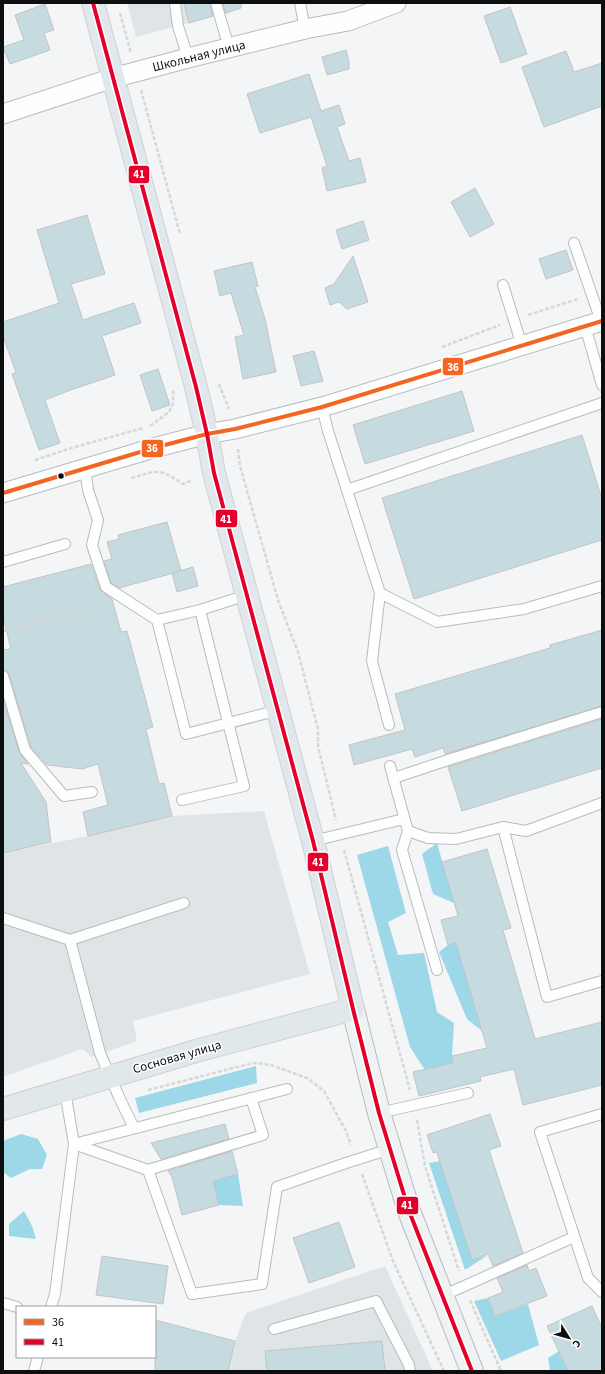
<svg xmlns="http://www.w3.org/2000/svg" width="605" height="1374" font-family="'Source Sans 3',sans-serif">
<rect width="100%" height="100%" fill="#f4f5f6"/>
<g fill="#dfe5e7">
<path d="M127,3h97l3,10 -91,24z"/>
<path d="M264,811l46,163 -177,47 4,20 -46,16 -9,-8 -79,28v-230l16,3 69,-14 84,-20z"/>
<path d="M385,1266l48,105h-205l7,-30 11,-28z"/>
</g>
<g fill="#9cd8e8">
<path d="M437,843l17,60 -21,-9 -11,-40z"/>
<path d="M388,846l18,67 -18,9 10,33 26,-2 13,59 17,11 -2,33 1,7 -28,7 -15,-23 -53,-192z"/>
<path d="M456,943l26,88 -15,-12 -28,-67 9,-7z"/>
<path d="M256,1066l1,17 -118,30 -4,-15z"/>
<path d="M21,1134l17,5 9,16 -5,14h-12l-19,9 -8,-6v-31z"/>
<path d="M440,1161l33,99 15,-5 -23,15 -36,-107z"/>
<path d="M238,1174l5,32 -24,-1 -6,-24z"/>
<path d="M24,1211l8,15 4,13 -27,-3v-12z"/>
<path d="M488,1298l7,18 33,-12 11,41 -38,16 -27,-60z"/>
<path d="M559,1351l9,20h-18l-2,-13z"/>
</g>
<g fill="#c6dbe0" stroke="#c3c4c4">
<path d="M184,3h26l3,13 -24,7z"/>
<path d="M223,3h18v5l-15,5z"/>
<path d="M45,4l9,26 -10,3 6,17 -40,14 -7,-17 21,-7 -9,-25z"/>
<path d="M510,7l17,47 -26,9 -17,-47z"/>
<path d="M346,50l3,12v7l-22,6 -5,-18z"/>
<path d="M566,51l8,21 28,-9v43l-58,21 -22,-60z"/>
<path d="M309,74l12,37 18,-6 6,19 -8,3 12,34 11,-3 6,24 -39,9 -5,-23 5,-2 -16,-49 -51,16 -13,-39z"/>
<path d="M475,188l19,36 -24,13 -19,-35z"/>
<path d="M87,215l18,59 -34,10 12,36 51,-17 7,20 -39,13 13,39 -47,16 -23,9 15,43 -21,7 -27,-76 4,-1 -13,-37v-14l56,-19 -22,-73z"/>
<path d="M363,221l6,19 -27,9 -6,-19z"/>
<path d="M566,250l7,20 -27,9 -7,-20z"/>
<path d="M353,256l15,46 -21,7 -8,-7 -9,3 -5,-17 9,-4z"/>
<path d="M252,262l6,24 -3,1 10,32 11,53 -33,7 -8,-42 9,-2 -13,-42 -11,3 -6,-25z"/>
<path d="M314,351l9,30 -22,5 -8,-30z"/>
<path d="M158,369l12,36 -18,6 -12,-36z"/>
<path d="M462,391l12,40 -109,33 -12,-39z"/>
<path d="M582,435l20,64v41l-188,59 -32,-101z"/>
<path d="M167,522l14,49 -62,17 -8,-5 -7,-22 8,-2 -5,-17 12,-3 -1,-4z"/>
<path d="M91,564l9,26 12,9 9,33 6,-1 26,96 -7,2 13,55 5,-1 8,33 -84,20 -5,-24 25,-7 -10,-41 -16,5 -35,-4 -16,-18 -22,-73 -2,-3 -4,-1v-20l8,-1 -8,-32v-30z"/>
<path d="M193,567l5,19 -21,6 -5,-19z"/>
<path d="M602,630v76l-157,48 -2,-6 -28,9 -3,-8 -58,16 -5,-20 56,-15 -10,-36 155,-46v-3z"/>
<path d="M3,699l16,53 9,12 -7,-1 25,39 5,40 -48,11z"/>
<path d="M602,719v49l-140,43 -14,-44z"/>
<path d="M487,849l24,79 -8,2 32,109 67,-17v63l-79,20 -9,-36 -34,8 1,4 -62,15 -6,-24 40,-9 -1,-7 35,-8 -31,-105 -8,2 -7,-25 17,-4 -16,-54z"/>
<path d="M490,1114l11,32 -12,4 34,103 -30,13 -5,-12 -16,6 -34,-104 -1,-4 -4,1 -6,-18z"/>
<path d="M225,1124l4,15 -68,20 -10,-16z"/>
<path d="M232,1151l6,23 -25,7 6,24 -37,10 -10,-38 -4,-6z"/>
<path d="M339,1222l16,45 -46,16 -16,-45z"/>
<path d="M102,1256l66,10 -5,38 -67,-9z"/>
<path d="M527,1265l2,6 7,-3 11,28 -52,20 -7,-18 15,-6 -6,-14z"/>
<path d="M592,1306l10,22v43h-34l-21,-45z"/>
<path d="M155,1320l80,21 -7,30h-73z"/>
<path d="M382,1341l3,30h-118l-2,-20z"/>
</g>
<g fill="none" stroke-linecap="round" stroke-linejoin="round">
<g stroke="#babbbc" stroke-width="12">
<g id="service">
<path d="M175,3l3,23 10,32"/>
<path d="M216,3l13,45"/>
<path d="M300,3l5,26"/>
<path d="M574,243l27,78"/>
<path d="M503,285l19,61"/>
<path d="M585,326l17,59"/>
<path d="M322,407l6,24 52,162 57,29 87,-13 78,-23"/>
<path d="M85,468l3,22 10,30 -6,25 14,42 51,33 29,114 93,-24"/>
<path d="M347,490l255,-87"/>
<path d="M3,562l62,-18"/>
<path d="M380,593l-8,68 17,64"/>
<path d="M157,620l43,-10 47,-15"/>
<path d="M3,676l22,74 39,46 28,-4"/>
<path d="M390,766l18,65 -6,19 35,120"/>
<path d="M394,778l57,-19 151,-47"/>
<path d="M182,800l62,-14 -44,-176"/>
<path d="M503,827l44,170 55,-16"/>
<path d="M408,831l20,7 28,1 47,-12 23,4 76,-28"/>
<path d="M313,841l91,-22"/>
<path d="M3,918l67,22 30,113 19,44 15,31"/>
<path d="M70,940l114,-37"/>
<path d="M65,1091l9,53 74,26 115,-35 -12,-37"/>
<path d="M379,1113l89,-20"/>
<path d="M602,1114l-62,18 48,146 14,14"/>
<path d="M148,1170l44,124 70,-10 15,-97 69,-24 44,-14"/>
<path d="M442,1296l132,-59"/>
<path d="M3,1303l14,4"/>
<path d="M51,1307l4,-13 19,-150 213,-55"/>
<path d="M274,1329l102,-28 33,64 1,6"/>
<path d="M34,1371l4,-14"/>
</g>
</g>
<g stroke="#babbbc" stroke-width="21">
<g id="minor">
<path d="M3,114l110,-36 75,-20 117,-29 43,-8 48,-18"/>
<path d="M3,493l154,-46 50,-13 28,-5 87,-22 280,-86"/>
</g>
</g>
<g stroke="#babbbc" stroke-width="24">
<path id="secondary" d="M353,1009l26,104 30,98 63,160"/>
</g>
<g stroke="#cfd0d1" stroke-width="24">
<path id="primary" d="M3,1109l193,-58 157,-42 -40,-168 -99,-368 -7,-39 -11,-47 -103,-384"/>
</g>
<g stroke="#d6d7d7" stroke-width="2.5" stroke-dasharray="4 2" stroke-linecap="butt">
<path d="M120,13l11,40"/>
<path d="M141,90l39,144"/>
<path d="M528,315l50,-16"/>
<path d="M442,347l58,-22"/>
<path d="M219,384l10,25"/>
<path d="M150,426l19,-14 4,-8v-12l2,-1"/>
<path d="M238,449l2,17 38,134 20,52 20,77v17l18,74"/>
<path d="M35,460l33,-11 75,-21"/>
<path d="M131,478c29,-8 27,-10 52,6l10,-4"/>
<path d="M3,631l90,-24 4,-7"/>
<path d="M344,850l66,240"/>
<path d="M148,1090l105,-27 18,2 36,13 17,13 22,40 5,14"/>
<path d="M417,1120l8,46 34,105"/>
<path d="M362,1174l31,87 51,110"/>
<path d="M470,1300l31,71"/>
</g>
<use href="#service" stroke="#fdfefe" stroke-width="10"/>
<use href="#minor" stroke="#fdfefe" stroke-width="19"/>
<use href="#secondary" stroke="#eff2f3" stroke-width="22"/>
<use href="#primary" stroke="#e0e8eb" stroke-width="22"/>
<g stroke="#fff" stroke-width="7">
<path id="bus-1" d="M3,493l154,-46 50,-13 28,-5 87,-22 280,-86"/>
</g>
<g stroke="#fff" stroke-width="7">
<path id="bus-2" d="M93,3l103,384 11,47 7,39 99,368 40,168 26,104 30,98 63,160"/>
</g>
<use href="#bus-1" stroke="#f26522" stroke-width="4"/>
<use href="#bus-2" stroke="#e4002b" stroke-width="4"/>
</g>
<circle fill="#0d0e0f" stroke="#fff" stroke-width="1.5" cx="61" cy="476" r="3.5"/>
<g text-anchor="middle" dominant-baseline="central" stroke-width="3" stroke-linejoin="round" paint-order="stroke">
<g font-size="13" fill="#0d0e0f" stroke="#fff">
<text transform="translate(199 56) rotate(-14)">Школьная улица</text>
<text transform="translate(177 1057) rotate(-16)">Сосновая улица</text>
</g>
</g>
<g stroke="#fff" stroke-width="1.5">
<rect x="128" y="165" width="22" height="19" rx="4" fill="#e4002b"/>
<rect x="442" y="357" width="22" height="19" rx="4" fill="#f26522"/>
<rect x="141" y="439" width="23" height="19" rx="4" fill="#f26522"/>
<rect x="215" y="509" width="23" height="19" rx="4" fill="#e4002b"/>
<rect x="307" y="852" width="22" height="20" rx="4" fill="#e4002b"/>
<rect x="396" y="1196" width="23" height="19" rx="4" fill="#e4002b"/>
</g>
<g font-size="11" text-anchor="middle" font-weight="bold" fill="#fff">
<text x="139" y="178">41</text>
<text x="453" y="371">36</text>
<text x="152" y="452">36</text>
<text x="226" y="523">41</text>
<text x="318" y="866">41</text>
<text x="407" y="1209">41</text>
</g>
<rect width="605" height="1374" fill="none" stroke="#0d0e0f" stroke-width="8"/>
<rect x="16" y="1306" width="140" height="52" fill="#ffffff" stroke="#9e9f9f"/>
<rect x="24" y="1319" width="20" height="6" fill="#f26522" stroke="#9e9f9f"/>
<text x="52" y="1326" font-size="12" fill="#0d0e0f">36</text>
<rect x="24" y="1339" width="20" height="6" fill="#e4002b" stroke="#9e9f9f"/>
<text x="52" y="1346" font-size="12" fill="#0d0e0f">41</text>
<g transform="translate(569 1338) rotate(127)" stroke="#ffffff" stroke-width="3" paint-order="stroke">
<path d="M0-3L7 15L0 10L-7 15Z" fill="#0d0e0f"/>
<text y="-6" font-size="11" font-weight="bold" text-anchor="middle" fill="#0d0e0f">С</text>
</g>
</svg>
